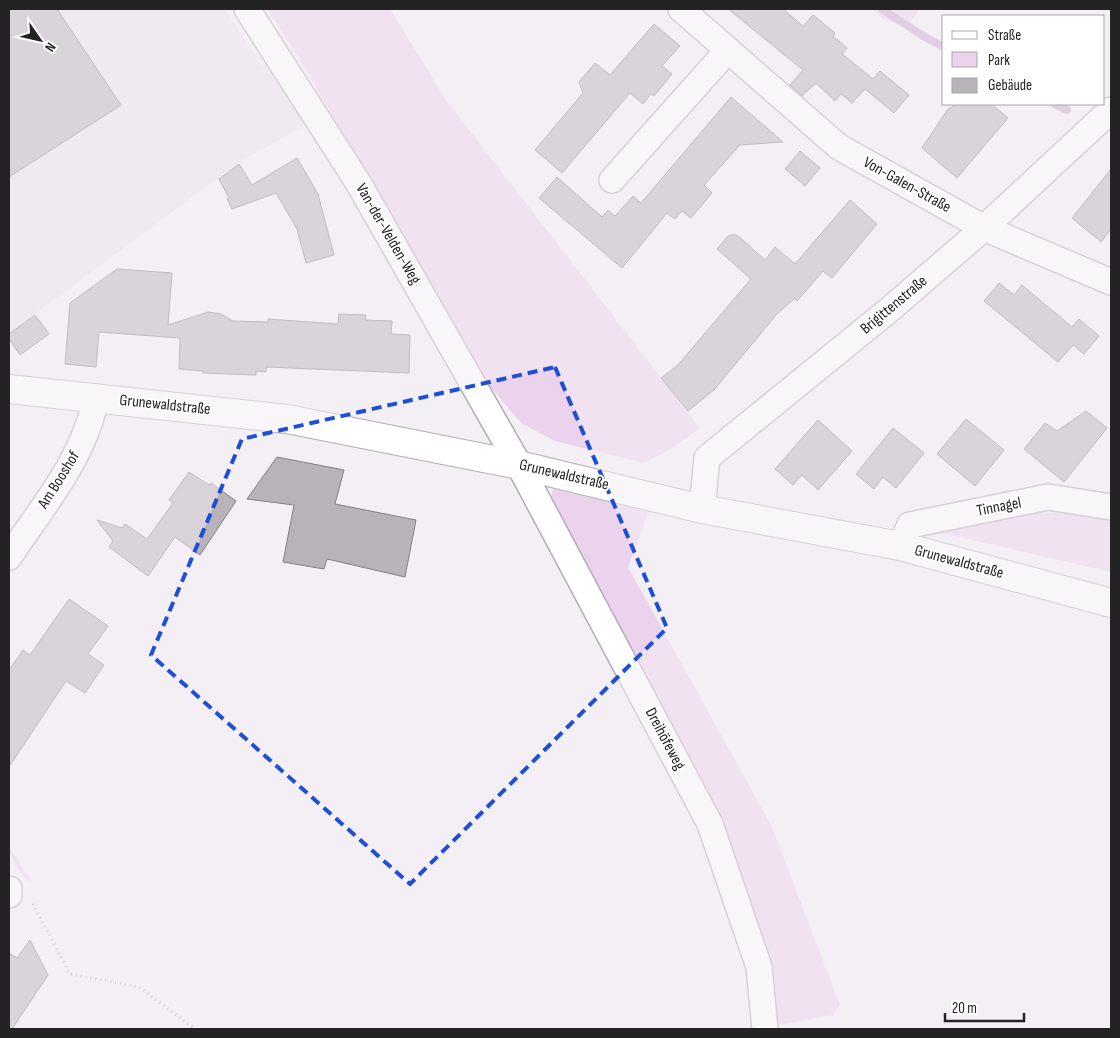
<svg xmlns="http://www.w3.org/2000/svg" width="1120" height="1038" font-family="'Sofia Sans Condensed',sans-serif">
<rect width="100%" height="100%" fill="#f4eff4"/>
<path fill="#ede2ed" d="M9,9h216l37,58 9,-5 38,61 -71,40 -229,170z"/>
<g fill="#ecd3ed">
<path d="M267,9h123l56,91 254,328 -26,19 -30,16 -89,-22 -34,-18 -33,-39 -186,-321z"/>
<path d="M872,9h48l-10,13 34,22v6l-22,-12 -15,-11 -22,-7z"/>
<path d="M1045,104h14l9,5 -5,4z"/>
<path d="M553,489l96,22 -21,56 144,260 68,178 -7,10 -56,10 -10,-62 -218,-459z"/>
<path d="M1076,513l35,5v54l-173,-40 69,-18z"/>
<path d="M9,846l23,37c-11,-7 -23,-24 -23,-37z"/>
</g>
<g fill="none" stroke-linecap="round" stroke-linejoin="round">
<g stroke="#cca7ce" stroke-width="8">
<path d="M882,9l41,27 21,11"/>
<path d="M1055,104l12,6"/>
</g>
</g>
<g fill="#b8b3b8" stroke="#837f83">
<path d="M9,9h48l64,96 -112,72z"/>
<path d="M728,9h55l20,17 10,-11 22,18 -2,3 14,12 -5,6 31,25 7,-8 29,24 -15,18 -29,-24 -13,14 -11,-9 -6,7 -19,-18 -14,13 -12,-11 13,-15z"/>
<path d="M654,24l26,22 -18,20 10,8 -18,22 -3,-2 -8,10 -13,-11 -68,80 -27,-23 48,-57 -4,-11 16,-19 15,12z"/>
<path d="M731,97l52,45 -43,3 -36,40 8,8 -21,25 -9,-7 -7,8 -8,-6 -45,55 -83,-70 18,-21 45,40 6,-7 7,6 18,-20 8,7z"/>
<path d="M957,104h34l17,14 -51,60 -35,-30 26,-39z"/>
<path d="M800,151l20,17 -15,18 -20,-17z"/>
<path d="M297,158l21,36 16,61 -28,8 -9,-34 -21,-36 -44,16 -5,-10 2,-1 -10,-19 20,-15 13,21z"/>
<path d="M1111,169v60l-10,13 -29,-24z"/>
<path d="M850,200l27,24 -45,54 -9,-7 -26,30 -2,-3 -19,17 -62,75 -26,21 -27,-33 16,-12 74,-87 -34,-30 12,-14h8l28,25 10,-13 20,17z"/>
<path d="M117,269l55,4 -4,52 40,-13 13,2 12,7 35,1v-3l70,5 1,-10 27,1 -1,5 27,1 -1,13 19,1 -1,38 -143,-6v5l-10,-1v4l-53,-2v-2l-24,-2 1,-31 -81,-6 -3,35 -31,-3 5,-61z"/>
<path d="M999,283l15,12 8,-10 50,42 7,-8 20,17 -15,18 -11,-9 -15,17 -74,-61z"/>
<path d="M35,315l14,19 -29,21 -11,-16v-5z"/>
<path d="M1086,411l21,17 -43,54 -40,-33 21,-26 12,8z"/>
<path d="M966,419l38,31 -29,36 -38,-32z"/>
<path d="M818,420l34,31 -34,39 -16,-15 -9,10 -18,-16z"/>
<path d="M893,428l31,25 -28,35 -13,-11 -9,12 -18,-15z"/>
<path d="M277,457l67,13 -9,34 81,16 -11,57 -78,-18 -3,10 -41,-7 11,-57 -47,-6z"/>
<path d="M189,472l20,13 2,-2 25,18 -36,54 -25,-18 -27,39 -39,-29 4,-6 -16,-21 25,8 3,-4 22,15 26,-36 -4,-3z"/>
<path d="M69,599l39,27 -20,28 16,11 -19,28 -19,-12 -57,86v-97l14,-20 7,5z"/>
<path d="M30,940l18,35 -36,54h-3v-76l8,5z"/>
</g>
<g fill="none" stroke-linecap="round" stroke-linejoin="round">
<g stroke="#b1adb1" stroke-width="28">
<g id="street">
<path d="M247,9l112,175 160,281 191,359 49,143 6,62"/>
<path d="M681,9l158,138 145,81 127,54"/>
<path d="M612,180l116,-130"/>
<path d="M702,509l5,-51 182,-148 95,-82 127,-118"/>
<path d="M900,546l10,-21 138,-28 63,10"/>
<path d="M9,557c33,-50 76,-99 87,-160"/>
<path d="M9,889v6"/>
</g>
</g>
<g stroke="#b1adb1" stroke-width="30">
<path id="secondary" d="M9,389l278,30 232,46 183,44 198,37 211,57"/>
</g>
<path stroke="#aca9ac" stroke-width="3" stroke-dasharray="1 4" stroke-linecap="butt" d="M33,904l37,70 69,13 56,42"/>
<use href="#street" stroke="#fff" stroke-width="25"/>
<use href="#secondary" stroke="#fff" stroke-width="28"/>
</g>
<path d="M0 0H1120V1038H0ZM555,367l112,261 -257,256 -259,-229 91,-216z" fill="#f4eff4" fill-opacity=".55" fill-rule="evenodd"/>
<path fill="none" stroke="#1d4ed8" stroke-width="4" stroke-dasharray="10 6" stroke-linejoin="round" d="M555,367l112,261 -257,256 -259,-229 91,-216z"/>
<g text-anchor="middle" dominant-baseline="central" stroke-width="4" stroke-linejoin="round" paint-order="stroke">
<g font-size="16" fill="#242324" stroke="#fff">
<text transform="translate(907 185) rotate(29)">Von-Galen-Straße</text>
<text transform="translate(388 234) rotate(60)">Van-der-Velden-Weg</text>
<text transform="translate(894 305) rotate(-40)">Brigittenstraße</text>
<text transform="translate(165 405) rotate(6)">Grunewaldstraße</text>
<text transform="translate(564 475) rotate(13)">Grunewaldstraße</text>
<text transform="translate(59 480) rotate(-58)">Am Booshof</text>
<text transform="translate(999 507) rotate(-11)">Tinnagel</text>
<text transform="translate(959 562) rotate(15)">Grunewaldstraße</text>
<text transform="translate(665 739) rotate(62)">Dreihöfeweg</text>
</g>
</g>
<rect width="1120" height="1038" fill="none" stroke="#242324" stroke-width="20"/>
<rect x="942" y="15" width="162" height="90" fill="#ffffff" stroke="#a7a7a7"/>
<rect x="952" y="31" width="25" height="8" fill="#ffffff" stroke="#a7a7a7"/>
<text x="988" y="40" font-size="15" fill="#242324">Straße</text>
<rect x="952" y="52" width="25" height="15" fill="#ecd3ed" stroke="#a7a7a7"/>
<text x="988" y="65" font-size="15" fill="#242324">Park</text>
<rect x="952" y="78" width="25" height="15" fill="#b8b3b8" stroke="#a7a7a7"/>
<text x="988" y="90" font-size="15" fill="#242324">Gebäude</text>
<g transform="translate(40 40) rotate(124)" stroke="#ffffff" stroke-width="4" paint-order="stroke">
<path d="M0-4L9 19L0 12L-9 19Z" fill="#242324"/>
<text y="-8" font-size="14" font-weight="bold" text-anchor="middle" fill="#242324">N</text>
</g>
<path d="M945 1013v8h79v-8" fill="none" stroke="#242324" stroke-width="2.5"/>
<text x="952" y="1013" font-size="15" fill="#242324" stroke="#ffffff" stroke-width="4" paint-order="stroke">20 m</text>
</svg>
